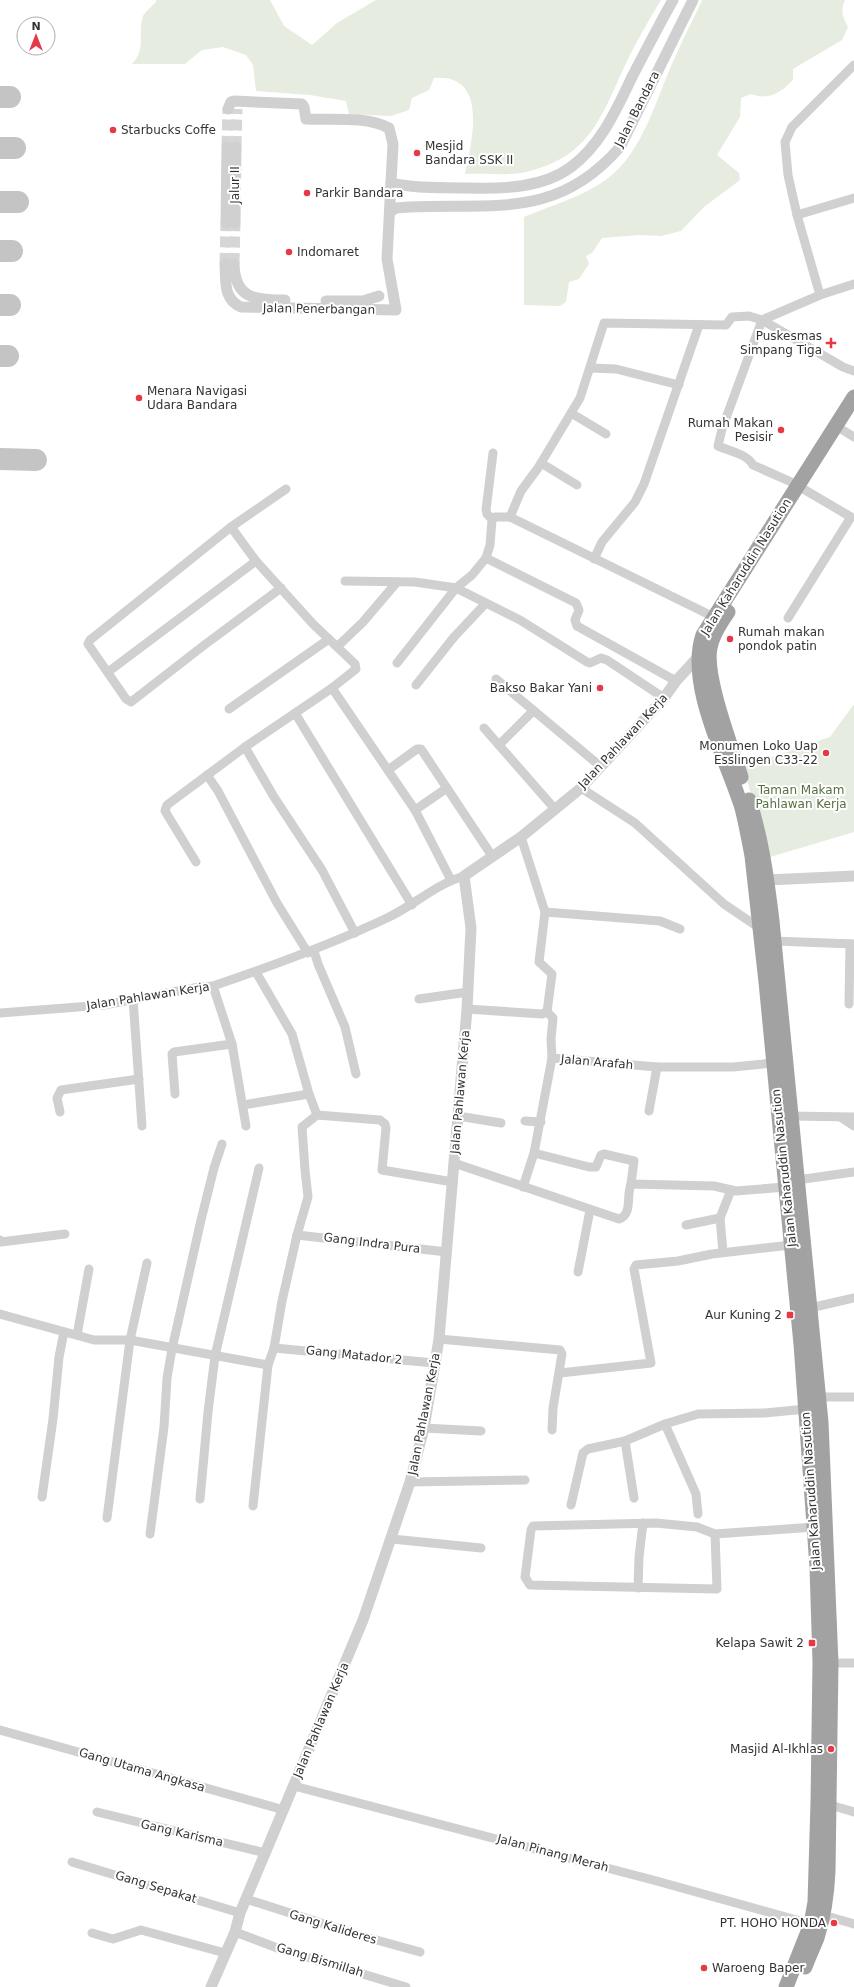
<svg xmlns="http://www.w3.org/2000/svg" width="854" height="1987" font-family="'DejaVu Sans',sans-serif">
<rect width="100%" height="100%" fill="#fff"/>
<g fill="#e6ecdf">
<path d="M156,0h114l14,26 28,19 25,-22 39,-23h285c-12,20 -24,40 -34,61 -26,55 -35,95 -101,111 -15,4 -44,1 -61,2 7,-33 24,-101 -31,-96l-5,12 -17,8 -3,12 -18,6 -42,-2 -3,-13 -36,-6 -54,-4 -3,-26 -7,-10 -23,-8 -21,3 -17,14h-53c15,-16 5,-30 11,-48 2,-4 9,-10 13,-14z"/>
<path d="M702,0h143c-5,11 -2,17 3,27l-6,13 -49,29v11c-12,12 -24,21 -42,14l-10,4 -1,19 -23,38 22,18 1,7 -36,27 -23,24 -20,5 -22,-1 -37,3 -10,15 -6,3 3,8 -10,15 -10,3 -3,20 -6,4 -36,-1v-88c28,-12 59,-20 83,-38 37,-27 50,-84 69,-124 8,-19 18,-36 26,-55z"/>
<path d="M854,704v128l-84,25 -27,-90 87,-30z"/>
</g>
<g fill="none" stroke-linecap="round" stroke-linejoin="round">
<g stroke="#c4c4c4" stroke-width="22">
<path d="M0,97h10"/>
<path d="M0,148h15"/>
<path d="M0,202h18"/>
<path d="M0,251h12"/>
<path d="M0,305h10"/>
<path d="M0,356h8"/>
<path d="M0,459l36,1"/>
</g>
<g stroke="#d6d6d6" stroke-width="11" stroke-dasharray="11 5.5" stroke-linecap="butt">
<path d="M227,147l1,-38"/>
<path d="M236,147l1,-38"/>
<path d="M225,264l1,-41"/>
<path d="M234,264l1,-41"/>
</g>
<g stroke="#d0d0d0" stroke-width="9">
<path d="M797,215l57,-17"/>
<path d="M820,295l-23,-80 -9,-40 -3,-33 7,-15 62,-62"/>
<path d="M590,368l26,1 63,16"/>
<path d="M571,413l35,21"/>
<path d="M841,429l13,8"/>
<path d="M541,463l36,22"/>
<path d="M798,485l-45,-20c-6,-11 -23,-14 -35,-19l4,-17 40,-109 58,-25 34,-11"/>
<path d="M510,517l11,-26 17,-23 42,-70 24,-75 122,2 6,-8 17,-1 13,4 81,47 11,4"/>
<path d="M492,519l-5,-5 -1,-4 7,-57"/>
<path d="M486,558l90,45 3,7 -4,10 2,6 99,55"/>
<path d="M594,559l8,-17 33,-40 9,-18 55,-159"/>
<path d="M345,581l70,1 41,6 64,32 67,42 3,1 11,-5 6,2 57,38"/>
<path d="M281,588l-78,58 -72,56 -5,-3 -38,-55 2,-4 141,-113 55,-38"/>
<path d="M788,618l63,-101 -46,-27"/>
<path d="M338,646l25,-24 34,-40"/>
<path d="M397,663l59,-75 16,-13 14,-17 4,-13 2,-25 3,-3h15l204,100"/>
<path d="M108,672l148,-111"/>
<path d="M496,679l104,87"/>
<path d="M416,685l38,-48 31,-33"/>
<path d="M332,688l83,122 36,70"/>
<path d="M229,709l100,-70"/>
<path d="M295,713l117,192"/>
<path d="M484,728l70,80"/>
<path d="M499,745l34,-34"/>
<path d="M245,747l29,50 48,73 33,63"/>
<path d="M388,770l29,-21h4l71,107"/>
<path d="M207,775l11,16 59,112 31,50"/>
<path d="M581,788l54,35 89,81 37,25"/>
<path d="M415,810l32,-22"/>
<path d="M521,837l24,75 115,9 20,8"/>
<path d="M196,862l-31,-51 2,-6 78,-58 87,-59 24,-19 -1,-5 -42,-40 -57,-63 -25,-34"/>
<path d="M774,941l80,3"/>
<path d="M314,951l4,13 27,63 11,47"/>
<path d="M256,972l36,62 17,60 8,21"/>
<path d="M213,986l19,58 14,82"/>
<path d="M133,999l9,127"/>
<path d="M419,999l49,-7"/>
<path d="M849,1004l1,-60"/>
<path d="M467,1009l75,5 5,-2 5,-38 -13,-12 6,-50"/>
<path d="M0,1013l104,-8 95,-18 14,-1c59,-20 117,-41 174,-68 26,-12 49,-34 77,-42"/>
<path d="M552,1058l105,9h76l40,-4"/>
<path d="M175,1094l-3,-40 2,-2 58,-8"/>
<path d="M243,1105l66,-11"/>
<path d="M649,1111l8,-44"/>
<path d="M60,1112l-3,-14 4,-8 78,-11"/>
<path d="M458,1116l43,7"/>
<path d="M790,1116l64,1"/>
<path d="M842,1118l12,8"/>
<path d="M525,1121l16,1"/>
<path d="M534,1153l55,14h7l5,-12 3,-1 30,7 -3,23"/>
<path d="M454,1163l165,56c14,-5 7,-24 12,-35l83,2 22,5 49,-4"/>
<path d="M797,1180l57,-8"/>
<path d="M523,1187l11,-34 18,-95 -1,-19 2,-21 -6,-6"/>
<path d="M720,1218l3,34"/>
<path d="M686,1225l34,-7 11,-28"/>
<path d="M297,1235l150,17"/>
<path d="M0,1240l1,2 64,-8"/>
<path d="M578,1272l12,-62"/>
<path d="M810,1308l44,-10"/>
<path d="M0,1314l94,26h36l138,25"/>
<path d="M77,1335l12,-66"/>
<path d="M439,1339l121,11 2,4 -9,54 -1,22"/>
<path d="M274,1348l160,15"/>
<path d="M560,1373l91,-10 -17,-94 2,-4 42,-4 34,-7 79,-9"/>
<path d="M819,1397h35"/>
<path d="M665,1424l31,70 2,20"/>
<path d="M424,1428l57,3"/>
<path d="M625,1441l9,57"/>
<path d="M410,1482l115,-2"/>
<path d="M42,1497l11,-78 6,-62 5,-25"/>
<path d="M200,1499l8,-87 7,-56 44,-188"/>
<path d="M571,1505l12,-52 5,-4 37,-8 40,-17 33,-10 67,-1 41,-4"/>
<path d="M253,1506l15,-141 6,-17 8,-47 15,-66 11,-38 -3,-27 -3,-43 15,-12 63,5 5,4 1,4 -4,42 71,12"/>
<path d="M107,1518l23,-178 17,-77"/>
<path d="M150,1534l14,-107 3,-49 5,-29 29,-129 13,-52 8,-24"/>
<path d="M715,1534l2,55 -187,-4 -5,-8 6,-47 2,-4 123,-3 41,4 18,7 100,-7"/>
<path d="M392,1539l89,9"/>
<path d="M638,1588l1,-31 4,-34"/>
<path d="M831,1663h23"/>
<path d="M0,1730l284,80"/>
<path d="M294,1786l359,94 158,44"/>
<path d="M830,1805l24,7"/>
<path d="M97,1812l169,41"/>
<path d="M72,1862l168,51"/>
<path d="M246,1899l116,37 58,16"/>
<path d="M823,1915l31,9"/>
<path d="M235,1932l45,17 126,38"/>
<path d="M92,1933l21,6 28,-9 84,23"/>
</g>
<g stroke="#d0d0d0" stroke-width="11">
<path d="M391,183c26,6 52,4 78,5 34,1 74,0 102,-21 31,-23 46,-59 62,-92 13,-25 26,-50 40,-75"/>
<path d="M390,212l6,-4 13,-1c84,-4 148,13 211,-60l73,-147"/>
<path d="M226,223l1,-76"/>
<path d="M235,223l1,-76"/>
<path d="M225,264c1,17 -2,35 16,43l155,3 -9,-51 6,-115 -4,-16c-23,-12 -57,-8 -83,-9l-2,-12 -2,-3 -68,-3 -3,1 -3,7"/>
<path d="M234,264c1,35 21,36 51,36"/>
<path d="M326,301h37l16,-5"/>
<path d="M767,880l87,-4"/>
<path d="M211,1987l24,-55 5,-19 123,-293 47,-138 14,-54 15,-89 28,-330 4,-81 -7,-52 57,-39 60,-49 83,-90 12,-17 22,-24 5,-1"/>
</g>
<g stroke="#a2a2a2" stroke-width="15">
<path d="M728,612c-7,10 -16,24 -18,36 -6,28 22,100 31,129"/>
<path d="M749,800c13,40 18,80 23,121l49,501 10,241 -3,208c-1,23 -4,45 -11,67 -4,10 -9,20 -12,29"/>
<path d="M786,1987l25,-63 4,-22 3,-99 2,-141 -3,-95 -16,-223 -35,-362 -14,-126c-3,-16 -6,-32 -10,-48 -15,-48 -56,-124 -39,-173l151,-238"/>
</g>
</g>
<g fill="#e63946" stroke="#fff" stroke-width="1.5">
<circle cx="113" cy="130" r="4"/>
<circle cx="417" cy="153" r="4"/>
<circle cx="307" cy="193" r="4"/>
<circle cx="289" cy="252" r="4"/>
<path d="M829 337h4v4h4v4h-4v4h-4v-4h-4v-4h4z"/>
<circle cx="139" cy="398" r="4"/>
<circle cx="781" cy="430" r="4"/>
<circle cx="730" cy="639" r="4"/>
<circle cx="600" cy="688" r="4"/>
<circle cx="826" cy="753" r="4"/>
<rect x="786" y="1311" width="8" height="8" rx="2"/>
<rect x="808" y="1639" width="8" height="8" rx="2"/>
<circle cx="831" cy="1749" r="4"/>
<circle cx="834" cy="1923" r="4"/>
<circle cx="704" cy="1968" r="4"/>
</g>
<g text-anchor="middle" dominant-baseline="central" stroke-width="4" stroke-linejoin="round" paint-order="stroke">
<g font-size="12" fill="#333" stroke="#fff">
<text transform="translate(637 109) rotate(-63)">Jalan Bandara</text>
<text transform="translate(235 185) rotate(-90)">Jalur II</text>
<text transform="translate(319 309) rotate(1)">Jalan Penerbangan</text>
<text transform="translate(746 567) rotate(-58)">Jalan Kaharuddin Nasution</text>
<text transform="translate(623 741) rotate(-47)">Jalan Pahlawan Kerja</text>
<text transform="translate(148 996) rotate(-9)">Jalan Pahlawan Kerja</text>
<text transform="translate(597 1062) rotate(5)">Jalan Arafah</text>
<text transform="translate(460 1092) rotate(-85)">Jalan Pahlawan Kerja</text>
<text transform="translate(784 1168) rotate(-96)">Jalan Kaharuddin Nasution</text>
<text transform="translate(372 1243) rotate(7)">Gang Indra Pura</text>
<text transform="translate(354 1355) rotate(6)">Gang Matador 2</text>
<text transform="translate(424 1414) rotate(-79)">Jalan Pahlawan Kerja</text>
<text transform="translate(811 1491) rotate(-94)">Jalan Kaharuddin Nasution</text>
<text transform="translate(321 1720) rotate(-67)">Jalan Pahlawan Kerja</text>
<text transform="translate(142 1770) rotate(16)">Gang Utama Angkasa</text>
<text transform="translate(182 1833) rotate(13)">Gang Karisma</text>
<text transform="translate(553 1853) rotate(15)">Jalan Pinang Merah</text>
<text transform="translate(156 1887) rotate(17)">Gang Sepakat</text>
<text transform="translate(333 1927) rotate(17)">Gang Kalideres</text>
<text transform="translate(320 1960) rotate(17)">Gang Bismillah</text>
</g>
<g font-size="12" fill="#333" stroke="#fff" text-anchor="end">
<text x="121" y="130" text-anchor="start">Starbucks Coffe</text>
<text x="425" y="146" text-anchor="start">Mesjid<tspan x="425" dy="14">Bandara SSK II</tspan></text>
<text x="315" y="193" text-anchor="start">Parkir Bandara</text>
<text x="297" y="252" text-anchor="start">Indomaret</text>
<text x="822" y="336">Puskesmas<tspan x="822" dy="14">Simpang Tiga</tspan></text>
<text x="147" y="391" text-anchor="start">Menara Navigasi<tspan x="147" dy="14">Udara Bandara</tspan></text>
<text x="773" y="423">Rumah Makan<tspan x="773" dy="14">Pesisir</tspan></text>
<text x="738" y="632" text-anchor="start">Rumah makan<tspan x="738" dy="14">pondok patin</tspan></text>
<text x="592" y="688">Bakso Bakar Yani</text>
<text x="818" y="746">Monumen Loko Uap<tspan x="818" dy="14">Esslingen C33-22</tspan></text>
<text x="782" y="1315">Aur Kuning 2</text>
<text x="804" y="1643">Kelapa Sawit 2</text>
<text x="823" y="1749">Masjid Al-Ikhlas</text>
<text x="826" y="1923">PT. HOHO HONDA</text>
<text x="712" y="1968" text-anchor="start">Waroeng Baper</text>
</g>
<g font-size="12" fill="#56703f" stroke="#fff">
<text x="801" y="790">Taman Makam<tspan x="801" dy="14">Pahlawan Kerja</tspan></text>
</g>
</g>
<g transform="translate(36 36)"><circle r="19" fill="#ffffff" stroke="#adadad"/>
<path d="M0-3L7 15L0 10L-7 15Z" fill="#e63946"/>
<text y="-6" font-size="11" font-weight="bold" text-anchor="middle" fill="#333333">N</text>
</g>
</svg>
